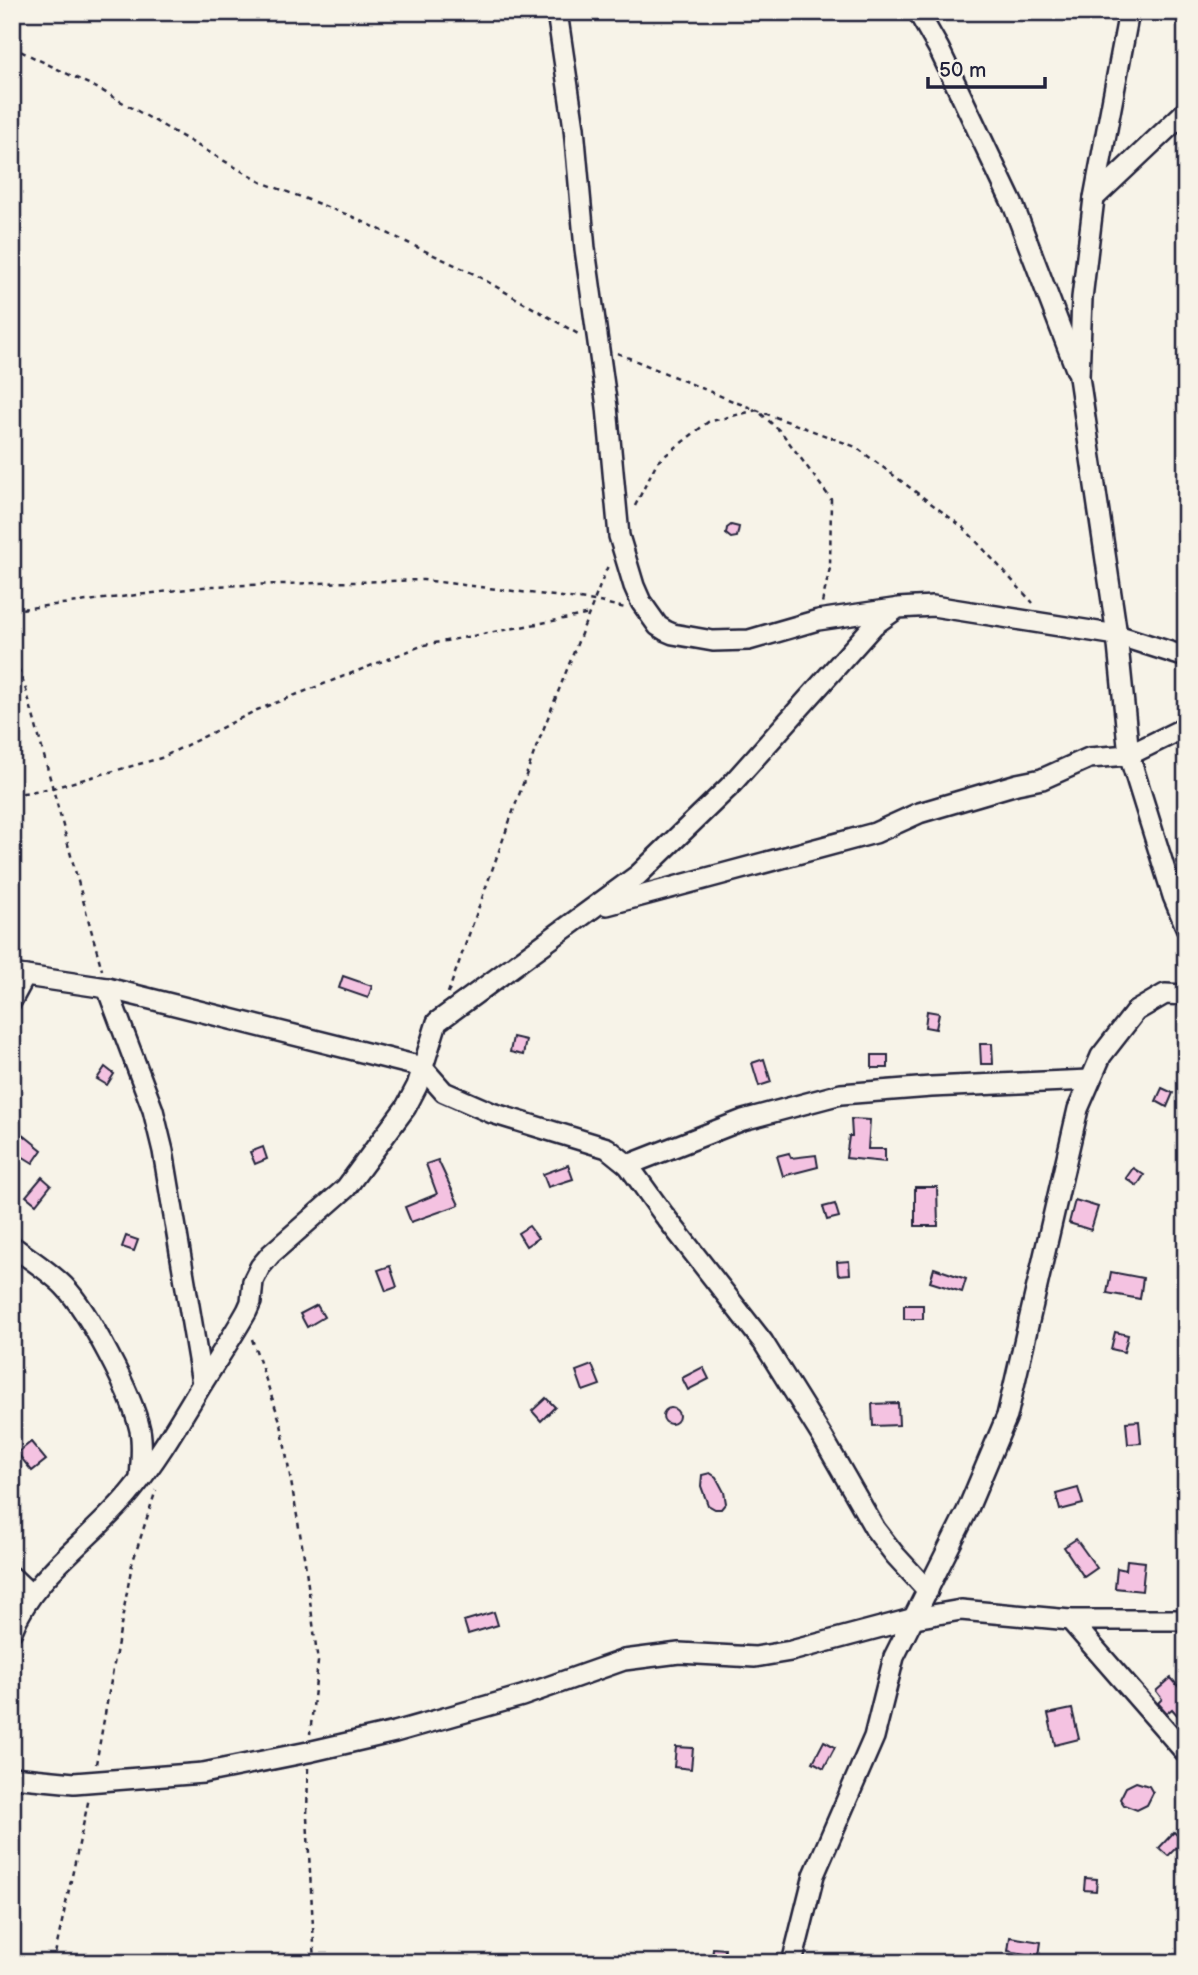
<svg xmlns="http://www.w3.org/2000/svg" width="1198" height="1975" font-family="'Balsamiq Sans',sans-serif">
<rect width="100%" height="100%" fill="#f7f3e8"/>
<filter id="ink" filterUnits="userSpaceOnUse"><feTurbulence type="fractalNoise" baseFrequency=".0143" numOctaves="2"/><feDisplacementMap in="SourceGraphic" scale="14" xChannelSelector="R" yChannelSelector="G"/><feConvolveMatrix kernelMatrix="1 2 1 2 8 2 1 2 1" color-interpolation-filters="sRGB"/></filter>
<g filter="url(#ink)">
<g fill="#f4c2e1" stroke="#22223b" stroke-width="2">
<path d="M731,525l8,2 -2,10 -6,1 -5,-4 1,-6z"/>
<path d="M343,976l29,10 -4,12 -29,-10z"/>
<path d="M927,1011l12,2 -3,16 -11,-2z"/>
<path d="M513,1037l13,3 -3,15 -13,-3z"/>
<path d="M980,1044h12l1,20h-12z"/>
<rect x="872" y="1055" width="16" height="13"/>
<path d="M764,1059l7,23 -12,4 -7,-23z"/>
<path d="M105,1067l9,7 -7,11 -10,-6z"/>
<path d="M1162,1088l11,5 -6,14 -11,-6z"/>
<path d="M851,1119l19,1 -2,29h17v13l-39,-4 3,-22h3z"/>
<path d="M12,1132l7,5 2,-4 21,17 -9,13 -21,-13z"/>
<path d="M263,1147l4,12 -12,5 -5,-12z"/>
<path d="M789,1153l2,5 25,-3 2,12 -35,9 -6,-20z"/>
<path d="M438,1160l21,45 -48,17 -6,-15 32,-13 -11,-30z"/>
<path d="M568,1165l5,14 -25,8 -5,-13z"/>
<path d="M1133,1168l11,7 -7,11 -11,-8z"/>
<path d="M42,1177l9,8 -15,19 -10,-8z"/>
<path d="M915,1187h22l1,39h-23z"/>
<path d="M1075,1200l23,7 -7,23 -22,-7z"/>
<path d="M835,1204l4,13 -12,3 -4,-13z"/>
<path d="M529,1226l9,12 -12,8 -8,-13z"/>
<path d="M126,1236l12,4 -4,11 -12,-4z"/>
<path d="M849,1261l1,13 -12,1 -1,-13z"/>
<path d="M390,1266l7,21 -11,4 -8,-21z"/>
<path d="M934,1268l32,11 -4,13 -32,-10z"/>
<path d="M1111,1272l32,6 -3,21 -33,-6z"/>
<path d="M317,1305l7,12 -17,10 -7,-13z"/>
<rect x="904" y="1305" width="19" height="14"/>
<path d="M1115,1332l13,3 -4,17 -13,-3z"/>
<path d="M592,1365l8,20 -17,6 -7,-20z"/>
<path d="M703,1367l6,12 -21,11 -6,-12z"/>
<path d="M546,1398l9,9 -14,14 -9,-10z"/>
<path d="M898,1403l1,22 -26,1 -1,-22z"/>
<circle cx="671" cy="1416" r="8"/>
<path d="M1139,1421l2,22 -13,1 -2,-22z"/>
<path d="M31,1442l15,18 -14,11 -15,-18z"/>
<path d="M710,1473l6,4 8,15 2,11 -5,6h-6l-7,-4 -7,-19 1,-11z"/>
<path d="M1078,1488l5,16 -23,6 -4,-16z"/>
<path d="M1076,1539l21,29 -13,9 -20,-30z"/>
<path d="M1127,1560l18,2 -3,29 -27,-3 2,-20 9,2z"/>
<path d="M494,1612l4,13 -30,9 -4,-13z"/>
<path d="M1171,1678l15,17v16l-7,6 -7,-8 -5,4 -9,-10 4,-4 -6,-8z"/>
<path d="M1072,1709l7,30 -24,6 -7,-31z"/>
<path d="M824,1741l11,6 -11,21 -11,-6z"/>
<path d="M676,1747l17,1 -2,21 -17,-2z"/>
<path d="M1136,1782l13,4 4,7 -6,12 -10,5 -13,-5 -4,-6 6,-12z"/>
<path d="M1174,1832l9,9 -15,15 -9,-8z"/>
<path d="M1085,1878l12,1 -1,12 -12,-1z"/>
<path d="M1010,1937l31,5 -2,14 -31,-5z"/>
<path d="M713,1948l12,1 -1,13 -12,-1z"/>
</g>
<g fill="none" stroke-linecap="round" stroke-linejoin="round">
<g stroke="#22223b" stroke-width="24">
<g id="minor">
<path d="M557,12l17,116 11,121 22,158 12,129 15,50 7,16 17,24 8,5 7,3 40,7 36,-1 69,-20 75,-11"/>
<path d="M918,12l21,37 75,158 62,162"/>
<path d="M1129,12l-35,186 -12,100 -3,79 38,258 12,120 44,141 13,31"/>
<path d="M1094,198l92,-87"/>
<path d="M607,905l268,-72 44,-20 98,-29 25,-5 47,-21 40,-3 57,-28"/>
<path d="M12,974l95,14 315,79 22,25 48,21 115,35 21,17 36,50 99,127 60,96 52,91 20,26 33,36"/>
<path d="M107,988l46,122 10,41 39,232"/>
<path d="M12,1000l13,-24"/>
<path d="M628,1165l115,-45 98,-26 90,-7 159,-7"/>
<path d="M12,1246c18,13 37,25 52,40 25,26 68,108 76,144 3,16 1,33 0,49"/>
<path d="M12,1577l19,18"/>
<path d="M1070,1620l116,133"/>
<path d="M12,1631c22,-58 82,-93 120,-141 27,-33 48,-70 70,-106 15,-24 31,-48 45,-73l4,-9 2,-21 7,-14 11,-13 75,-66 60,-81 11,-21 20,-64 201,-147 91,-88 145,-162 24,-17 35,-2 184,29 69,22"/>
<path d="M12,1777l62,6 129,-10 105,-21 87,-20 127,-36 102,-36 55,-7 76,4 36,-6 124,-33 46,-8 109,10h109l7,-2"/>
<path d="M792,1963l22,-88 60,-138 20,-80 73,-146 40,-95 71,-307 23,-53 35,-45 29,-17 21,1"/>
</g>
</g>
<g stroke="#22223b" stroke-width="2.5" stroke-dasharray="5 5" stroke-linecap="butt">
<path d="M12,47l89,43 160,92 90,34 123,58 106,61"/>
<path d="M617,353l118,49 121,45 108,81 69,75"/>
<path d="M635,506l22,-44 51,-40 49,-12 25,23 49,66 -1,69 -8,35"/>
<path d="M12,610l200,-24 211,-6 172,21 30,7"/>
<path d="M12,650l15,43 75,277"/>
<path d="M12,795l40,-7 109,-30 96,-48 167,-65 166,-31"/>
<path d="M448,993l86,-240 75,-190"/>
<path d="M252,1339l29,85 24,138 13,100 -8,72"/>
<path d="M96,1764l36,-200 24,-74"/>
<path d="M308,1768l-1,49 8,146"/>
<path d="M53,1963l36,-165"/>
</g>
<use href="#minor" stroke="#f7f3e8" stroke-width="19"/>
</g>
</g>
<rect width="1198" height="1975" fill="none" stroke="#f7f3e8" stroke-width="42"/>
<rect x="21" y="21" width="1156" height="1933" fill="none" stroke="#22223b" stroke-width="2.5" filter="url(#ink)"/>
<path d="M928 77v10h117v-10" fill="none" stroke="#22223b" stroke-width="3.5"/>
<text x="939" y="77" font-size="21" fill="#22223b" stroke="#f7f3e8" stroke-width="5" paint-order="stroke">50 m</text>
</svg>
